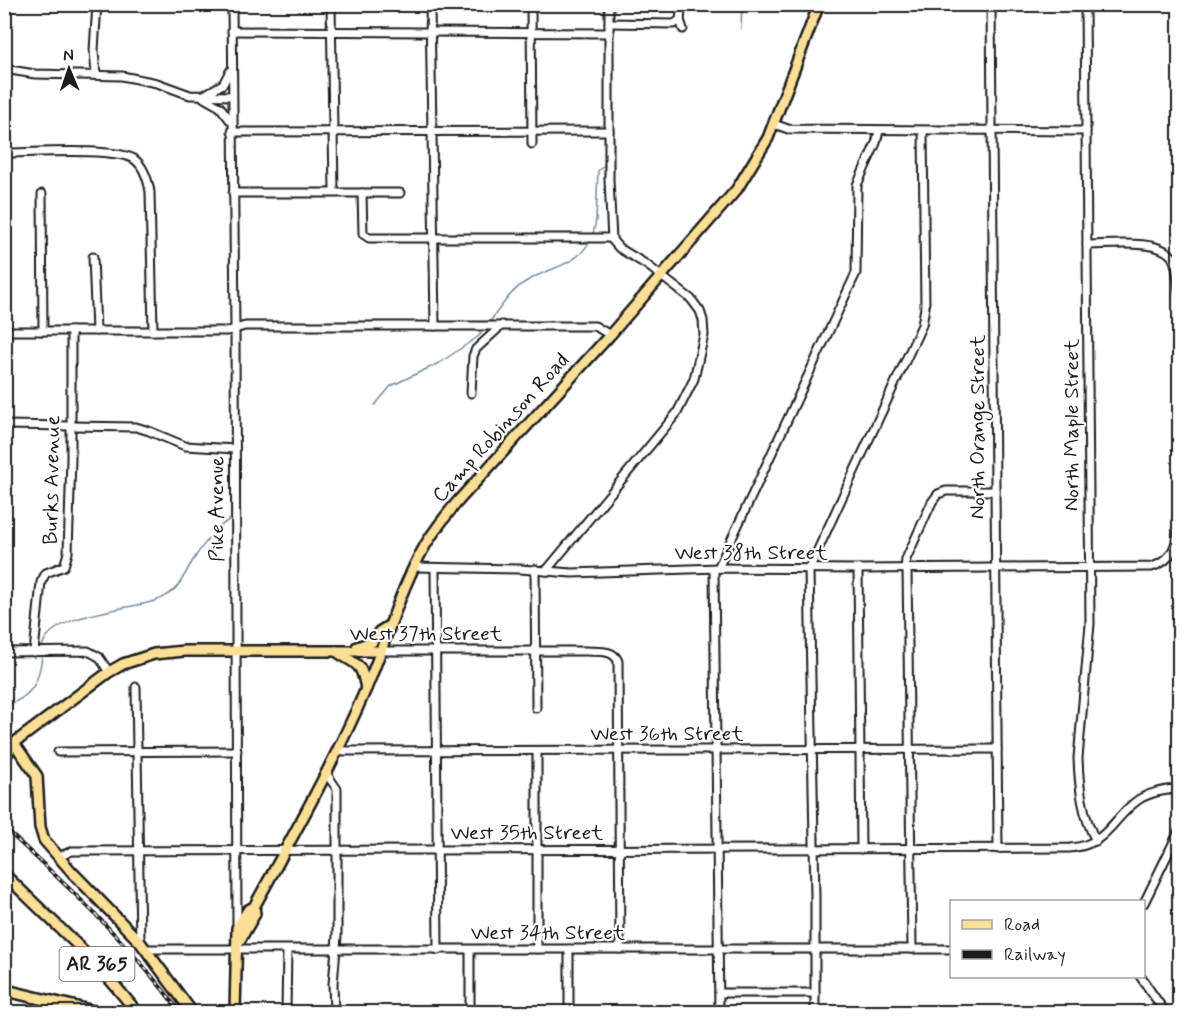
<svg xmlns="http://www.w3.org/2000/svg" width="1184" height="1017" font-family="Mynerve,sans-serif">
<rect width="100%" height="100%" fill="#fff"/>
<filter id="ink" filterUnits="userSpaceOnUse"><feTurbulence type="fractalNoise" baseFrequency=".0167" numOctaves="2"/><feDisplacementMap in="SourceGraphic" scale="12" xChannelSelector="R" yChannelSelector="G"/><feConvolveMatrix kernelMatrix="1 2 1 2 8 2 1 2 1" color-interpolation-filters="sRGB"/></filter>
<g filter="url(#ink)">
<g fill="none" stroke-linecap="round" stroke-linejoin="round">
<g stroke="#74899f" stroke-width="1.5">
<path d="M741,29l1,-25"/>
<path d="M593,234l3,-14 2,-49 7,-7"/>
<path d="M489,323c11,-15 22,-33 38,-42 22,-14 49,-14 63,-40"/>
<path d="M375,405l16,-19 50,-24 38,-26 5,-7"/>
<path d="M42,648c4,-34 88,-39 113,-47 23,-8 26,-21 37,-39 9,-15 25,-36 40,-44"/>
<path d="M4,706c28,-8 35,-24 38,-50"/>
</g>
<g stroke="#1c1c1c" stroke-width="11">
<g id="minor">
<path d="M232,4l3,325 2,597"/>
<path d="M331,4l3,188"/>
<path d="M430,4l5,322"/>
<path d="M531,4l1,140"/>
<path d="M682,4l-2,16 3,9"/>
<path d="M991,4l7,845"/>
<path d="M1085,4l5,620 -12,134c1,28 4,57 18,83"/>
<path d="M609,23l65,1 6,-4"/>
<path d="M232,31l377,2"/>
<path d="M4,69l31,5 87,2 35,7 33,12 42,1"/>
<path d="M96,75l-2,-25 3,-46"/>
<path d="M204,95l19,-11 7,-13"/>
<path d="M204,98l16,9 11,14"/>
<path d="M774,124l14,5 298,2"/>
<path d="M232,132l377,-1"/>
<path d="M4,153c27,0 110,-6 130,6 10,7 14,21 16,33l3,139"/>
<path d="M233,193h167"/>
<path d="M362,193l1,41 6,4h243"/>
<path d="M42,194l1,137"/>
<path d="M1087,245c21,0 74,-7 86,13 5,10 5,26 7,38"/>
<path d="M93,257l3,74"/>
<path d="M4,331h224l17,-5h350l15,9"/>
<path d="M471,393l2,-37 3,-7 26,-24"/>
<path d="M4,425l132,2 13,4 36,15 50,3"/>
<path d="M414,567l106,2 52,4 146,-5 140,1 294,-2c23,-7 25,-26 28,-47"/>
<path d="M435,568l3,382"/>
<path d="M718,568l138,-295 1,-88 19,-42 3,-12"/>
<path d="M535,569l1,139"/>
<path d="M714,569l5,443"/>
<path d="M858,569l3,280"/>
<path d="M905,569l1,-10 26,-57 6,-8 8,-3h49"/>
<path d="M907,569l5,380"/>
<path d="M546,571l131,-158 17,-34 10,-44 -1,-15 -3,-9 -9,-12 -44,-34 -28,-17 -7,-8 -3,-60v-176"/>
<path d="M381,651h206c11,1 26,-2 31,10l2,288"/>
<path d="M4,652l84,-1 11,6 10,15"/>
<path d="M34,652l7,-70 5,-9 18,-7 4,-13 3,-94v-128"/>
<path d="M136,687l4,255"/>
<path d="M337,751l660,-2"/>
<path d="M537,751v198"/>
<path d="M58,752l179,-1"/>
<path d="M326,773l11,16v147l-4,48 1,28"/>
<path d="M58,857l14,-6 998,-3c38,-3 42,-30 68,-48 12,-8 28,-10 42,-12"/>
<path d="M1144,903l36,-74"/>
<path d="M145,949h807"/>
<path d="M470,950v62"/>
<path d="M1140,976l25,36"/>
<path d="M719,993h96"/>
<path d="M286,1012l1,-62"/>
<path d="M569,1012v-63"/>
<path d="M815,1012v-115l-6,-328 113,-244 3,-18 -2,-176"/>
<path d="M1173,1012l7,-6"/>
</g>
</g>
<g stroke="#1c1c1c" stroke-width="14">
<g id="major">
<path d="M357,647l15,-5 7,-10 11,-7"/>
<path d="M336,651c21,15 25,9 30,38"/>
<path d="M14,743l23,33 3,51 4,13 28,32 68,70 52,70"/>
<path d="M4,748l10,-5 95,-71 14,-8 31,-10 30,-3h197"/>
<path d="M4,758l10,-15"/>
<path d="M4,874l92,89 41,49"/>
<path d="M237,945l18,-31 -1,-7"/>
<path d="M235,1012l2,-84 11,-18 6,-3c39,-71 79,-142 111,-216 21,-48 34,-101 61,-147 10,-16 21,-30 33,-44l151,-165 127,-146 31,-51 51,-134"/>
</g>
</g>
<g stroke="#1c1c1c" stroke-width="15">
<g id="highway">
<path d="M4,990l92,22"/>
<path d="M4,1012h7"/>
</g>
</g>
<use href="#minor" stroke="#fff" stroke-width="7"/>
<use href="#major" stroke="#fbdf96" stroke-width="9"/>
<use href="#highway" stroke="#fbdf96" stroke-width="10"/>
<g stroke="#1c1c1c" stroke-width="4">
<path id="rail" d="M4,828c64,58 125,115 176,184"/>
</g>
<use href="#rail" stroke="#fff" stroke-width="1.5" stroke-dasharray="4.5" stroke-linecap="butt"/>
</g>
</g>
<g text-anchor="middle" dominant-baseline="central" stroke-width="4.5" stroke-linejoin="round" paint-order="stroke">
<rect fill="#fff" stroke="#606060" stroke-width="1.5" x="59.5" y="947" width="75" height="34" rx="4.5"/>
<g font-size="20" font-weight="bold" fill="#1c1c1c">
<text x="97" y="964">AR 365</text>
</g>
<g font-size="21" fill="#1c1c1c" stroke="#fff">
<text transform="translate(1072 425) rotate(-90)">North Maple Street</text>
<text transform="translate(978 427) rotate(-90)">North Orange Street</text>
<text transform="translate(501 428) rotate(-48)">Camp Robinson Road</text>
<text transform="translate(52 480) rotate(-89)">Burks Avenue</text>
<text transform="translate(217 509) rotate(-90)">Pike Avenue</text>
<text x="751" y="553">West 38th Street</text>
<text x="426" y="634">West 37th Street</text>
<text x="667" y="734">West 36th Street</text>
<text x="527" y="833">West 35th Street</text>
<text x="548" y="933">West 34th Street</text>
</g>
</g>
<rect width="1184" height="1017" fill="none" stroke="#fff" stroke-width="24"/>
<rect x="12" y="12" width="1160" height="993" fill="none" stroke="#1c1c1c" stroke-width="2" filter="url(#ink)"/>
<rect x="950" y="900" width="195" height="78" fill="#ffffff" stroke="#a4a4a4" stroke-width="1.5"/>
<rect x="962" y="920" width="30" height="9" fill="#fbdf96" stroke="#a4a4a4" stroke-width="1.5"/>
<text x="1004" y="930" font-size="18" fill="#1c1c1c">Road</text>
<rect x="962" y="950" width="30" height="9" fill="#1c1c1c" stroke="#a4a4a4" stroke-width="1.5"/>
<text x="1004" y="960" font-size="18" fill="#1c1c1c">Railway</text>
<g transform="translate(69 69) rotate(358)" stroke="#ffffff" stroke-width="4.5" paint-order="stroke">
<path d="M0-4.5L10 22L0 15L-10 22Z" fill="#1c1c1c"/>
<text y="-9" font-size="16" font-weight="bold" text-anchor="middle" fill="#1c1c1c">N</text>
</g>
</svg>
